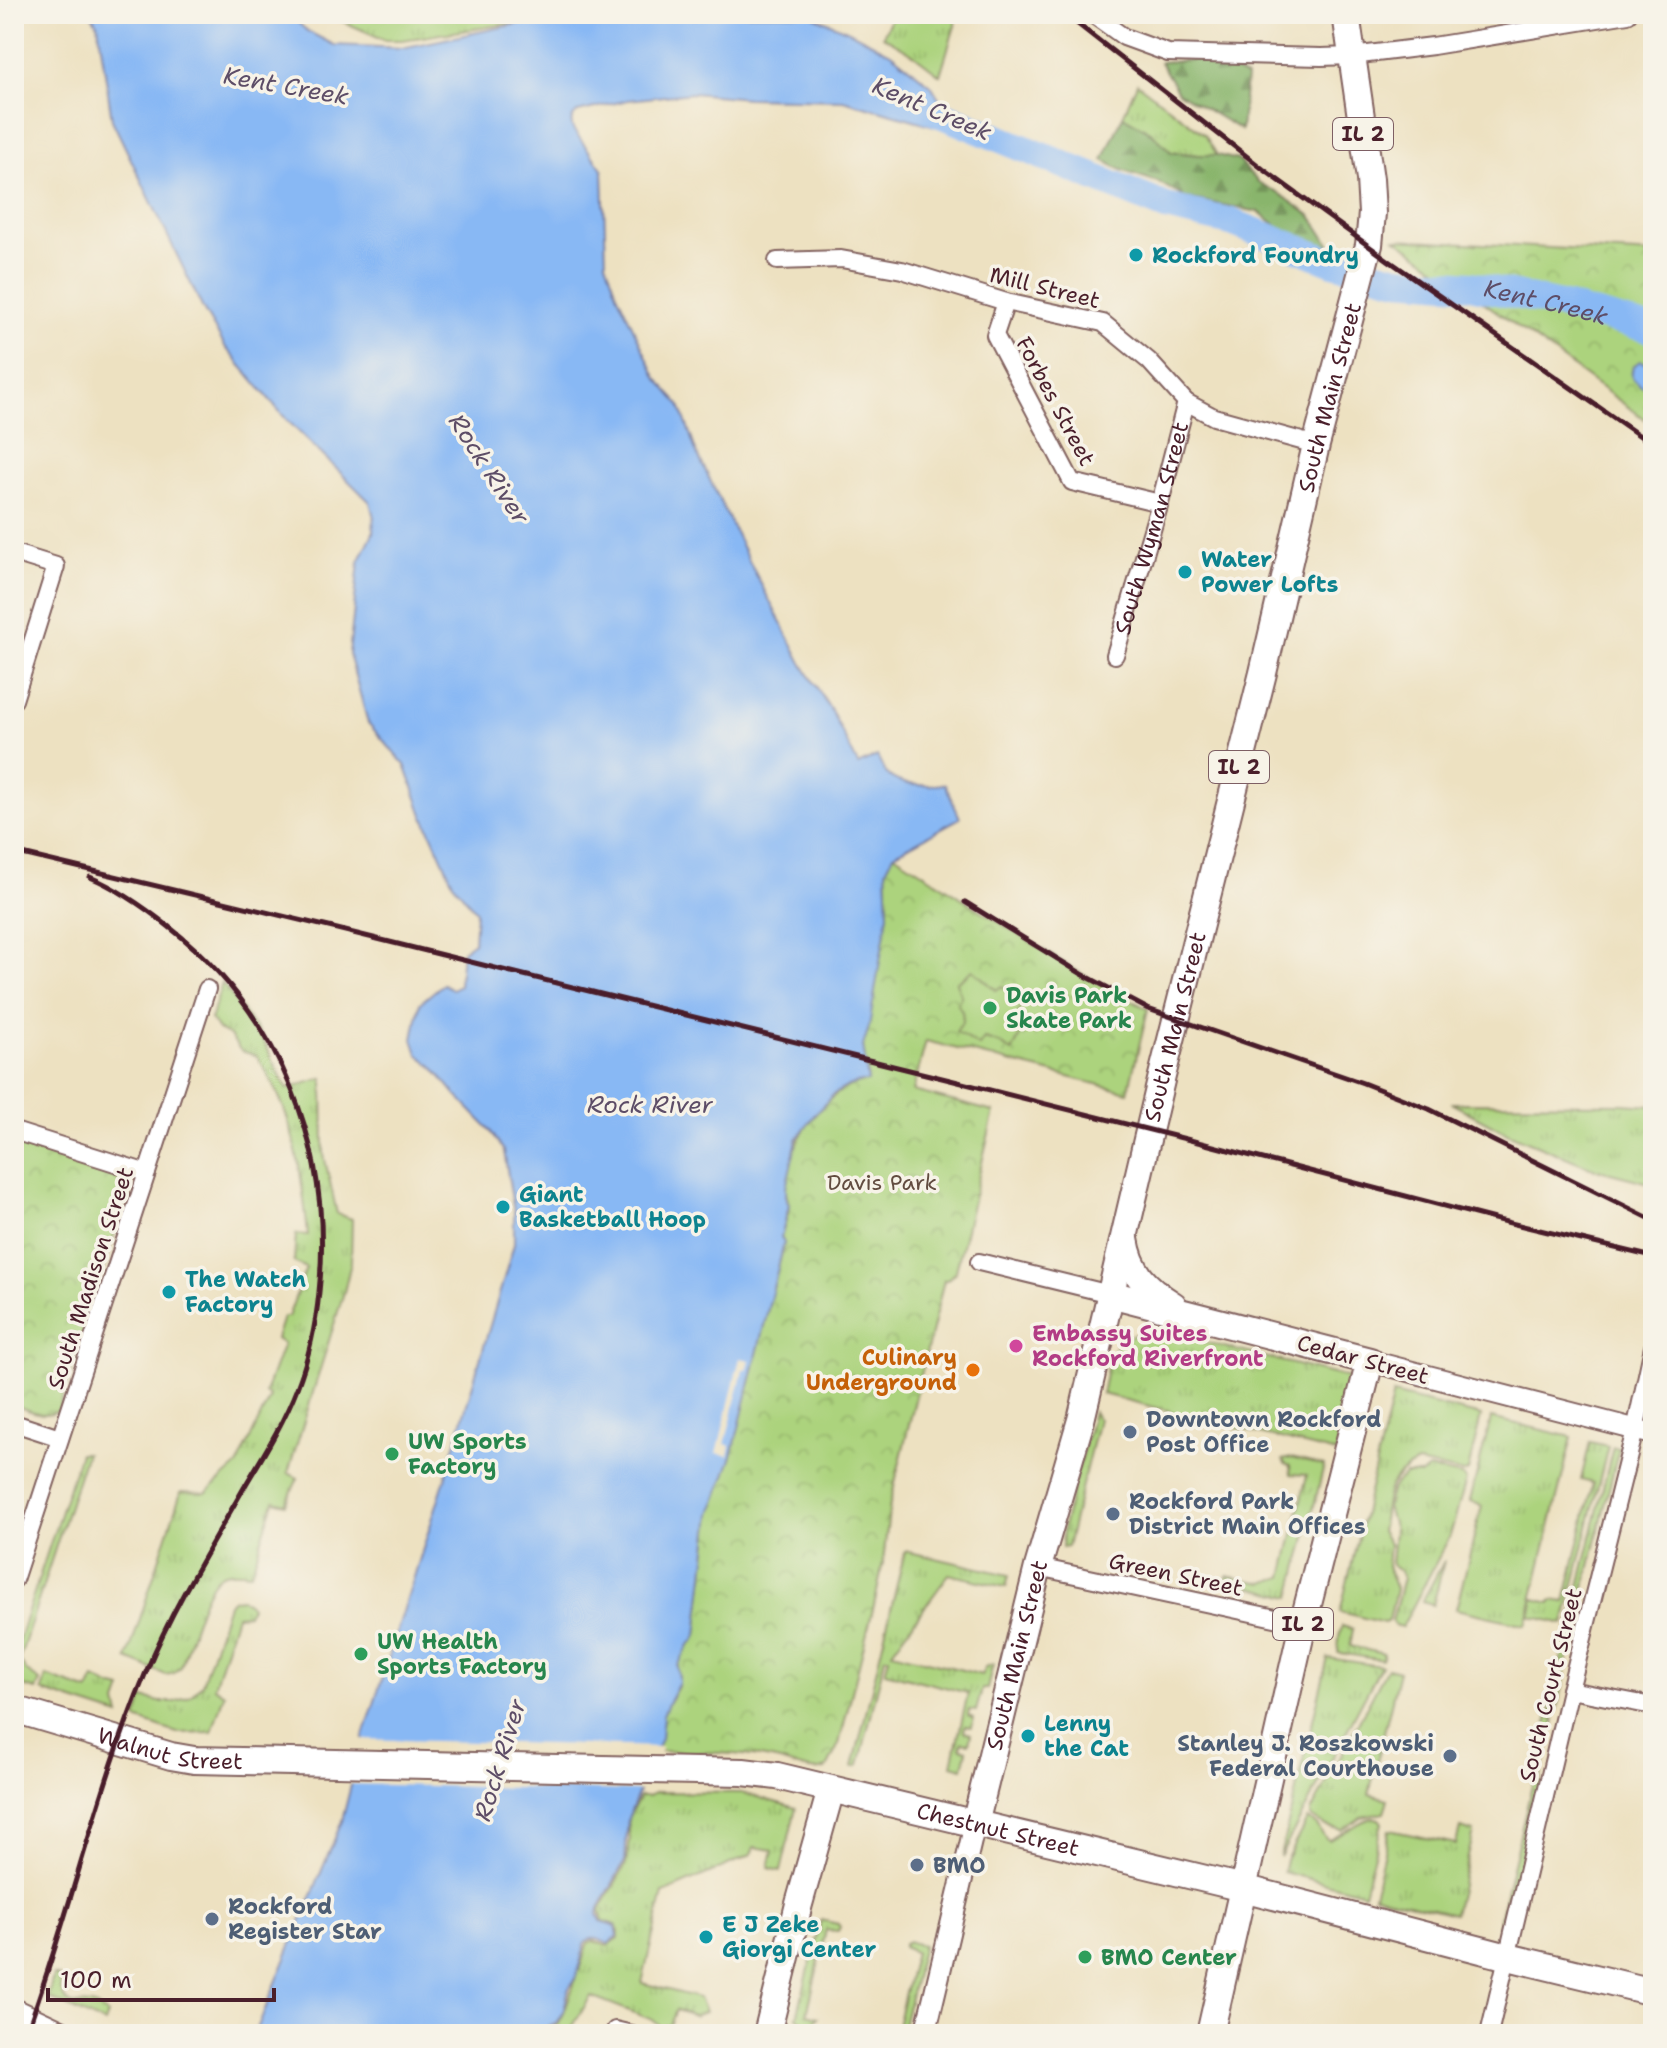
<svg xmlns="http://www.w3.org/2000/svg" width="1667" height="2048" viewBox="0 0 1667 2048" font-family="'Shantell Sans',sans-serif">
	<defs>
		<pattern id="grass-tufts" width="24" height="20" patternUnits="userSpaceOnUse" patternTransform="scale(2)"><rect width="24" height="20" fill="#acd37d"/><path d="M3 7l-1-3M5 7V3M7 7l1-3M15 17l-1-3M17 17v-4M19 17l1-3" fill="none" stroke="#96b56c"/></pattern>
		<pattern id="forest-firs" width="22" height="20" patternUnits="userSpaceOnUse" patternTransform="scale(2)"><rect width="22" height="20" fill="#89b56c"/><path d="M5 1l3.5 6h-7zM16 11l3.5 6h-7z" fill="#729359"/></pattern>
		<pattern id="park-crowns" width="20" height="18" patternUnits="userSpaceOnUse" patternTransform="scale(2)"><rect width="20" height="18" fill="#acd37d"/><path d="M2 6a3 3 0 1 1 6 0M12 15a3 3 0 1 1 6 0" fill="none" stroke="#96b56c"/></pattern>
	</defs>
	<rect width="100%" height="100%" fill="#f7f3e8"/>
	<filter id="ink" filterUnits="userSpaceOnUse"><feTurbulence type="fractalNoise" baseFrequency=".0125" numOctaves="2"/><feDisplacementMap in="SourceGraphic" scale="16" xChannelSelector="R" yChannelSelector="G"/><feConvolveMatrix kernelMatrix="1 2 1 2 8 2 1 2 1" color-interpolation-filters="sRGB"/></filter>
	<filter id="wash" filterUnits="userSpaceOnUse"><feTurbulence type="fractalNoise" baseFrequency=".006" numOctaves="4" result="noise"/><feDisplacementMap in="SourceGraphic" scale="32" xChannelSelector="R" yChannelSelector="G"/><feGaussianBlur stdDeviation="1.8" result="paint"/><feColorMatrix in="noise" values="0 0 0 0 0 0 0 0 0 0 0 0 0 0 0 0 0 1.4 0 .05"/><feComposite in="paint" operator="in"/></filter>
	<g filter="url(#wash)">
		<rect width="100%" height="100%" fill="#ede1c1"/>
		<g fill="url(#grass-tufts)" stroke="#7b7954" stroke-width="2">
			<path d="M326,14h214l-14,7 -124,19h-17z"/>
			<path d="M893,14h60l4,5 -17,56 -30,-23 -27,-16z"/>
			<path d="M1137,83l68,52 12,20h-18l-28,-3 -19,-19 -29,-17z"/>
			<path d="M222,983l38,51 27,55 36,-11 1,77 13,59 15,5 -1,43 -7,30 -56,181 10,5 -12,26 -12,-3 -23,72c-10,-1 -22,-3 -31,2 -17,11 -32,71 -39,92l-7,6 -8,2 -39,-16 54,-167 25,1 32,-28 32,-68 -5,-4 18,-49 -7,-5 7,-22h5l18,-49 -12,-6 2,-28 12,1c-5,-47 -10,-97 -30,-141 -6,-13 -14,-25 -21,-38l-16,-5 -11,-15 -12,-6 -7,-11z"/>
			<path d="M1451,1103l171,1 31,2v78l-58,-15 -90,-37z"/>
			<path d="M1140,1333l36,2 177,44 -17,74 -234,-59c7,-31 3,-52 38,-61z"/>
			<path d="M1393,1394l88,22 -13,55 -4,2 -46,-10c-37,17 -30,36 -37,68l8,13 -2,22 9,23 -7,32 -5,2 -44,-11z"/>
			<path d="M1093,1412l5,7 -31,128 -5,1 1,-21z"/>
			<path d="M1491,1418l81,19 -46,188 -70,-16 26,-103 -12,-5z"/>
			<path d="M1590,1442l18,4 -44,178 -34,-8 4,-17 17,4 1,-3 13,2 28,-119 -12,-3z"/>
			<path d="M1613,1447l6,1 -53,216 -2,1 -4,-1z"/>
			<path d="M80,1453h6l-67,207 8,12 13,9 -4,9 -22,-7v-29z"/>
			<path d="M1291,1458l33,8 -33,131 -65,-16 1,-5 36,7 20,-6 24,-102 -16,-1 -1,-8 -5,-2 -2,-4z"/>
			<path d="M1429,1469l33,7 4,4 -16,56 -48,91 -8,-2 -2,-3 11,-44 -3,-7 -9,-6 3,-35 -7,-24 4,-15 5,-8 9,-8h15z"/>
			<path d="M905,1551l104,24 -3,12 -57,-13 -57,78 90,23 3,-8 8,-3 -6,25h-5l-6,22 -7,-1 -1,6 6,2 -2,9 -7,-1 -1,6 7,2 -2,9 -7,-1 -2,6 7,2 -4,18 -11,-3 16,-72 -83,-21 4,-15h-4l-26,108 -2,2h-4z"/>
			<path d="M1444,1561l-11,44 -11,-3z"/>
			<path d="M241,1598l10,8 -3,8 -12,1 -22,72 10,7 -12,38 -35,1 -41,-14 7,-21 17,4h15l16,-6 11,-12 26,-80 6,-5z"/>
			<path d="M1342,1626l11,3 -3,17 34,8 -2,6 -44,-7 1,-16z"/>
			<path d="M1328,1658l53,8 -101,191v-1z"/>
			<path d="M1387,1668l12,3 -30,123 19,5 -4,14 -22,4 -20,13 -18,-5 -13,-8v-5z"/>
			<path d="M1560,1670l6,3 -9,38 -3,2 -4,-2z"/>
			<path d="M46,1676l43,15 6,-12 15,7 12,3 -5,14 3,13 -78,-25z"/>
			<path d="M1549,1716l6,3 -51,208 -6,-2z"/>
			<path d="M656,1792l87,1 53,15 -15,63 -12,-3 4,-18 -19,-3 -3,8 -88,38 -21,90 57,15 6,14 -11,4 -18,-6 -6,15 -9,2 -8,-7 -62,-24 -23,38h-21l1,-3 10,-6 5,-10 26,-73 5,-1 13,5 12,-8v-7l-3,-6 -13,-4 -3,-11 26,-46 4,-24 -2,-22 12,-22h9z"/>
			<path d="M1373,1818l6,1 3,4 -18,70 -81,-21 3,-12 21,-40c15,4 11,13 21,20 16,-5 29,-19 45,-22z"/>
			<path d="M1460,1828l14,4 -20,82 -80,-19 15,-65 67,14z"/>
			<path d="M821,1920l17,4 2,3 -2,4 -12,-1 -19,84 11,3 -4,5h-10l-7,-5z"/>
			<path d="M909,1942l14,3 -22,89h-6l20,-82 -12,-5v-3z"/>
			<path d="M53,1975l7,2c0,12 1,25 15,28 5,0 10,-1 15,0 7,1 13,5 18,10l-3,9 -57,-26z"/>
		</g>
		<g fill="url(#forest-firs)" stroke="#6a6a4c" stroke-width="2">
			<path d="M1207,59l14,5 25,13 -5,53 -63,-38 -18,-30z"/>
			<path d="M1123,116l29,17 19,19 28,3h18l21,5 20,22 25,14 28,20 21,32 -51,-19 -22,-17 -73,-14 -28,-16 -34,-11 -21,-11z"/>
		</g>
		<g fill="url(#park-crowns)" stroke="#7b7954" stroke-width="2">
			<path d="M1396,239l257,15v171l-244,-177z"/>
			<path d="M894,854l114,74 74,46 66,35 -20,83 -202,-51 -13,50 81,21 -38,159 -9,9h-3l-54,223 -7,59 -7,35 -37,147 -12,24c-13,7 -33,-3 -47,-7 -40,-10 -83,-8 -125,-10 7,-15 5,-22 8,-37 3,-10 11,-18 15,-28 3,-7 -1,-11 0,-18 1,-13 13,-23 19,-33l14,-122 21,-57 52,-212 -3,-7c2,-9 8,-22 8,-31 0,-6 -4,-11 -3,-18 3,-33 15,-61 39,-84 12,-12 26,-22 43,-22l-5,-36 25,-132 -2,-44z"/>
			<path d="M14,1143l107,35 7,7v7l-69,217c-13,11 -30,1 -45,-4z"/>
		</g>
		<path fill="#acd37d" stroke="#7b7954" stroke-width="2" d="M973,970l23,20 6,-4 21,17 -7,15 4,18 -8,16 -11,-8 -17,-5 -5,7 -23,-14 7,-11 -1,-10 -5,-7 4,-8 -5,-14z"/>
		<g fill="#88b8f4" stroke="#696c90" stroke-width="2">
			<path d="M91,14h198l18,17 27,14 68,3 120,-25 63,-9h224l40,17 42,22 40,32 29,48 -117,-33 -96,-2 -55,-5 -64,7 -50,12c-7,5 -8,9 -5,17l30,41 3,92 11,31 39,84 24,28 16,46 53,110 53,102 31,51 25,51 19,-9c3,5 6,14 10,18 14,14 41,12 58,10l15,34 -66,36 -8,16 2,44 -19,113 -6,19 5,36h-7l-13,4 -14,8 -19,20 -18,25 -11,49v10l3,7 -8,32 3,6 -52,213 -21,57 -14,122 -2,5 -6,5 -11,21 1,17 -10,18 -6,14 -2,23 -33,80 -3,43 -26,47 -1,6 3,7 15,5 2,10 -10,8c-7,-4 -15,-8 -22,-3l-10,37 -7,10 -6,25 -6,10 -10,5 -2,6h-290l87,-213 20,-79 82,-260 70,-238v-32l-10,-61 -15,-22 -33,-34 -24,-29 -14,-12 -5,-15 7,-36 23,-19 9,5 7,-4 3,-34 12,-9 2,-31 -23,-28 -30,-68 -18,-50 -37,-42 -19,-69 10,-92 14,-29 1,-15 -4,-16 -84,-83 -60,-71 -23,-39 -91,-189 -14,-95z"/>
			<path d="M1640,361l9,3 4,5v20l-12,-3 -9,-8c-1,-9 0,-12 8,-17z"/>
		</g>
		<g fill="#ede1c1">
			<path d="M740,1358l10,2 -3,10h-4l-18,74 6,2 -2,10 -12,-3z"/>
			<path d="M359,1739l303,8 -18,44 -297,-7z"/>
		</g>
		<g fill="none" stroke-linecap="round" stroke-linejoin="round">
			<path stroke="#88b8f4" stroke-width="28" id="s1" d="M916,104l250,103 65,15 102,40 65,17 73,6 93,21 89,24"/>
		</g>
	</g>
	<g filter="url(#ink)">
		<g fill="none" stroke-linecap="round" stroke-linejoin="round">
			<defs>
				<g id="minor">
					<path d="M1092,14l32,23 44,16 153,4 31,-1 81,-10 195,-32"/>
					<path d="M777,261l64,-2 61,11 104,32 97,21 46,38 37,41 28,15 102,28"/>
					<path d="M1006,302l-11,33 77,147 88,21"/>
					<path d="M14,553l42,13 -42,134"/>
					<path id="s2" d="M1115,655l45,-152 26,-101"/>
					<path d="M14,1131l133,42"/>
					<path d="M979,1262l131,32"/>
					<path d="M14,1423l46,15"/>
					<path d="M1038,1567l265,57"/>
					<path d="M14,1580l193,-591"/>
					<path d="M1570,1690l83,16"/>
					<path d="M615,2030l17,4"/>
					<path d="M1489,2034l81,-344 65,-260 18,-83"/>
				</g>
				<g id="tertiary">
					<path d="M1370,1361l283,73"/>
					<path d="M925,2034l50,-210"/>
				</g>
				<path id="secondary" d="M14,2010l51,24"/>
				<g id="primary">
					<path d="M1125,1239c5,33 20,48 48,66"/>
					<path d="M1110,1294l260,67 -67,263 -93,410"/>
					<path id="s3" d="M14,1709l157,47 23,4 549,12 34,4 466,112 265,69 145,35"/>
					<path id="s4" d="M975,1824l63,-257 43,-147 81,-344 101,-403 53,-228 53,-200 3,-32 -2,-34 -24,-165"/>
					<path d="M767,2034l32,-130 32,-114"/>
				</g>
			</defs>
			<use href="#minor" stroke="#836360" stroke-width="20"/>
			<use href="#tertiary" stroke="#836360" stroke-width="24"/>
			<use href="#secondary" stroke="#836360" stroke-width="26"/>
			<use href="#primary" stroke="#836360" stroke-width="30"/>
			<use href="#minor" stroke="#fff" stroke-width="16"/>
			<use href="#tertiary" stroke="#fff" stroke-width="20"/>
			<use href="#secondary" stroke="#fff" stroke-width="22"/>
			<use href="#primary" stroke="#fff" stroke-width="26"/>
			<g stroke="#4a1f2b" stroke-width="5">
				<path d="M1065,14l198,155 125,91 265,185"/>
				<path d="M14,852l319,76 617,152 240,60 308,80 155,37"/>
				<path d="M965,902l117,72 66,35 215,74 66,26 224,111"/>
				<path d="M26,2034c44,-119 71,-245 120,-362 27,-65 64,-125 99,-186 19,-32 39,-64 52,-98 12,-31 19,-64 22,-96 15,-142 -38,-278 -151,-366 -24,-19 -49,-37 -78,-49"/>
			</g>
		</g>
	</g>
	<g fill="#0f9aa8" stroke="#f7f3e8" stroke-width="3">
		<circle cx="1136" cy="255" r="8"/>
		<circle cx="1185" cy="572" r="8"/>
		<circle cx="503" cy="1207" r="8"/>
		<circle cx="169" cy="1292" r="8"/>
		<circle cx="1028" cy="1736" r="8"/>
		<circle cx="706" cy="1937" r="8"/>
	</g>
	<g fill="#2e9e5b" stroke="#f7f3e8" stroke-width="3">
		<circle cx="990" cy="1008" r="8"/>
		<circle cx="392" cy="1454" r="8"/>
		<circle cx="361" cy="1654" r="8"/>
		<circle cx="1085" cy="1957" r="8"/>
	</g>
	<circle fill="#d1479c" stroke="#f7f3e8" stroke-width="3" cx="1016" cy="1346" r="8"/>
	<circle fill="#e8710a" stroke="#f7f3e8" stroke-width="3" cx="973" cy="1370" r="8"/>
	<g fill="#5c6f8a" stroke="#f7f3e8" stroke-width="3">
		<circle cx="1130" cy="1432" r="8"/>
		<circle cx="1113" cy="1514" r="8"/>
		<circle cx="1450" cy="1756" r="8"/>
		<circle cx="917" cy="1865" r="8"/>
		<circle cx="212" cy="1919" r="8"/>
	</g>
	<g text-anchor="middle" stroke-width="7" stroke-linejoin="round" paint-order="stroke">
		<g fill="#f7f3e8" stroke="#7e5f64" stroke-width="2">
			<rect x="1333" y="118" width="60" height="32" rx="6"/>
			<rect x="1209" y="751" width="60" height="32" rx="6"/>
			<rect x="1273" y="1608" width="60" height="32" rx="6"/>
		</g>
		<g font-size="20" font-weight="bold" fill="#4a1f2b">
			<text x="1363" y="141">IL 2</text>
			<text x="1239" y="774">IL 2</text>
			<text x="1303" y="1631">IL 2</text>
		</g>
		<g font-size="22" font-weight="bold" fill="#0d838f" stroke="#f7f3e8" text-anchor="start">
			<text x="1152" y="263">Rockford Foundry</text>
			<text x="1201" y="567">Water<tspan x="1201" dy="25">Power Lofts</tspan></text>
			<text x="519" y="1202">Giant<tspan x="519" dy="25">Basketball Hoop</tspan></text>
			<text x="185" y="1287">The Watch<tspan x="185" dy="25">Factory</tspan></text>
			<text x="1044" y="1731">Lenny<tspan x="1044" dy="25">the Cat</tspan></text>
			<text x="722" y="1932">E J Zeke<tspan x="722" dy="25">Giorgi Center</tspan></text>
		</g>
		<g font-size="22" fill="#4a1f2b" stroke="#f7f3e8">
			<text transform="translate(1045 287) rotate(14)" y="8">Mill Street</text>
			<text dy="8" stroke="none"><textPath href="#s4" startOffset="1470">South Main Street</textPath></text>
			<text transform="translate(1056 401) rotate(62)" y="8">Forbes Street</text>
			<text dy="8" stroke="none"><textPath href="#s2" startOffset="132">South Wyman Street</textPath></text>
			<text dy="8" stroke="none"><textPath href="#s4" startOffset="822">South Main Street</textPath></text>
			<text transform="translate(90 1278) rotate(-72)" y="8">South Madison Street</text>
			<text transform="translate(1363 1359) rotate(15)" y="8">Cedar Street</text>
			<text transform="translate(1176 1574) rotate(12)" y="8">Green Street</text>
			<text dy="8" stroke="none"><textPath href="#s4" startOffset="174">South Main Street</textPath></text>
			<text transform="translate(1550 1685) rotate(-76)" y="8">South Court Street</text>
			<text dy="8" stroke="none"><textPath href="#s3" startOffset="162">Walnut Street</textPath></text>
			<text dy="8" stroke="none"><textPath href="#s3" startOffset="998">Chestnut Street</textPath></text>
		</g>
		<g font-size="22" font-weight="bold" fill="#27864d" stroke="#f7f3e8" text-anchor="start">
			<text x="1006" y="1003">Davis Park<tspan x="1006" dy="25">Skate Park</tspan></text>
			<text x="408" y="1449">UW Sports<tspan x="408" dy="25">Factory</tspan></text>
			<text x="377" y="1649">UW Health<tspan x="377" dy="25">Sports Factory</tspan></text>
			<text x="1101" y="1965">BMO Center</text>
		</g>
		<g font-size="22" fill="#624c40" stroke="#f7f3e8">
			<text x="882" y="1190">Davis Park</text>
		</g>
		<g font-size="22" font-weight="bold" fill="#b23c85" stroke="#f7f3e8" text-anchor="start">
			<text x="1032" y="1341">Embassy Suites<tspan x="1032" dy="25">Rockford Riverfront</tspan></text>
		</g>
		<g font-size="22" font-weight="bold" fill="#c56008" stroke="#f7f3e8" text-anchor="end">
			<text x="957" y="1365">Culinary<tspan x="957" dy="25">Underground</tspan></text>
		</g>
		<g font-size="22" font-weight="bold" fill="#4e5e75" stroke="#f7f3e8" text-anchor="start">
			<text x="1146" y="1427">Downtown Rockford<tspan x="1146" dy="25">Post Office</tspan></text>
			<text x="1129" y="1509">Rockford Park<tspan x="1129" dy="25">District Main Offices</tspan></text>
			<text x="1434" y="1751" text-anchor="end">Stanley J. Roszkowski<tspan x="1434" dy="25">Federal Courthouse</tspan></text>
			<text x="933" y="1873">BMO</text>
			<text x="228" y="1914">Rockford<tspan x="228" dy="25">Register Star</tspan></text>
		</g>
		<g font-size="24" font-style="italic" fill="#5d4d67" stroke="#f7f3e8">
			<text transform="translate(286 86) rotate(10)" y="8">Kent Creek</text>
			<text transform="translate(932 109) rotate(23)" y="8">Kent Creek</text>
			<text dy="8" stroke="none"><textPath href="#s1" startOffset="664">Kent Creek</textPath></text>
			<text transform="translate(489 469) rotate(57)" y="8">Rock River</text>
			<text x="650" y="1113">Rock River</text>
			<text transform="translate(500 1760) rotate(-73)" y="8">Rock River</text>
		</g>
	</g>
	<rect width="1667" height="2048" fill="none" stroke="#f7f3e8" stroke-width="48"/>
	<path d="M48 1988v12h226v-12" fill="none" stroke="#4a1f2b" stroke-width="4"/>
	<text x="60" y="1988" font-size="24" fill="#4a1f2b" stroke="#f7f3e8" stroke-width="6" paint-order="stroke">100 m</text>
</svg>
